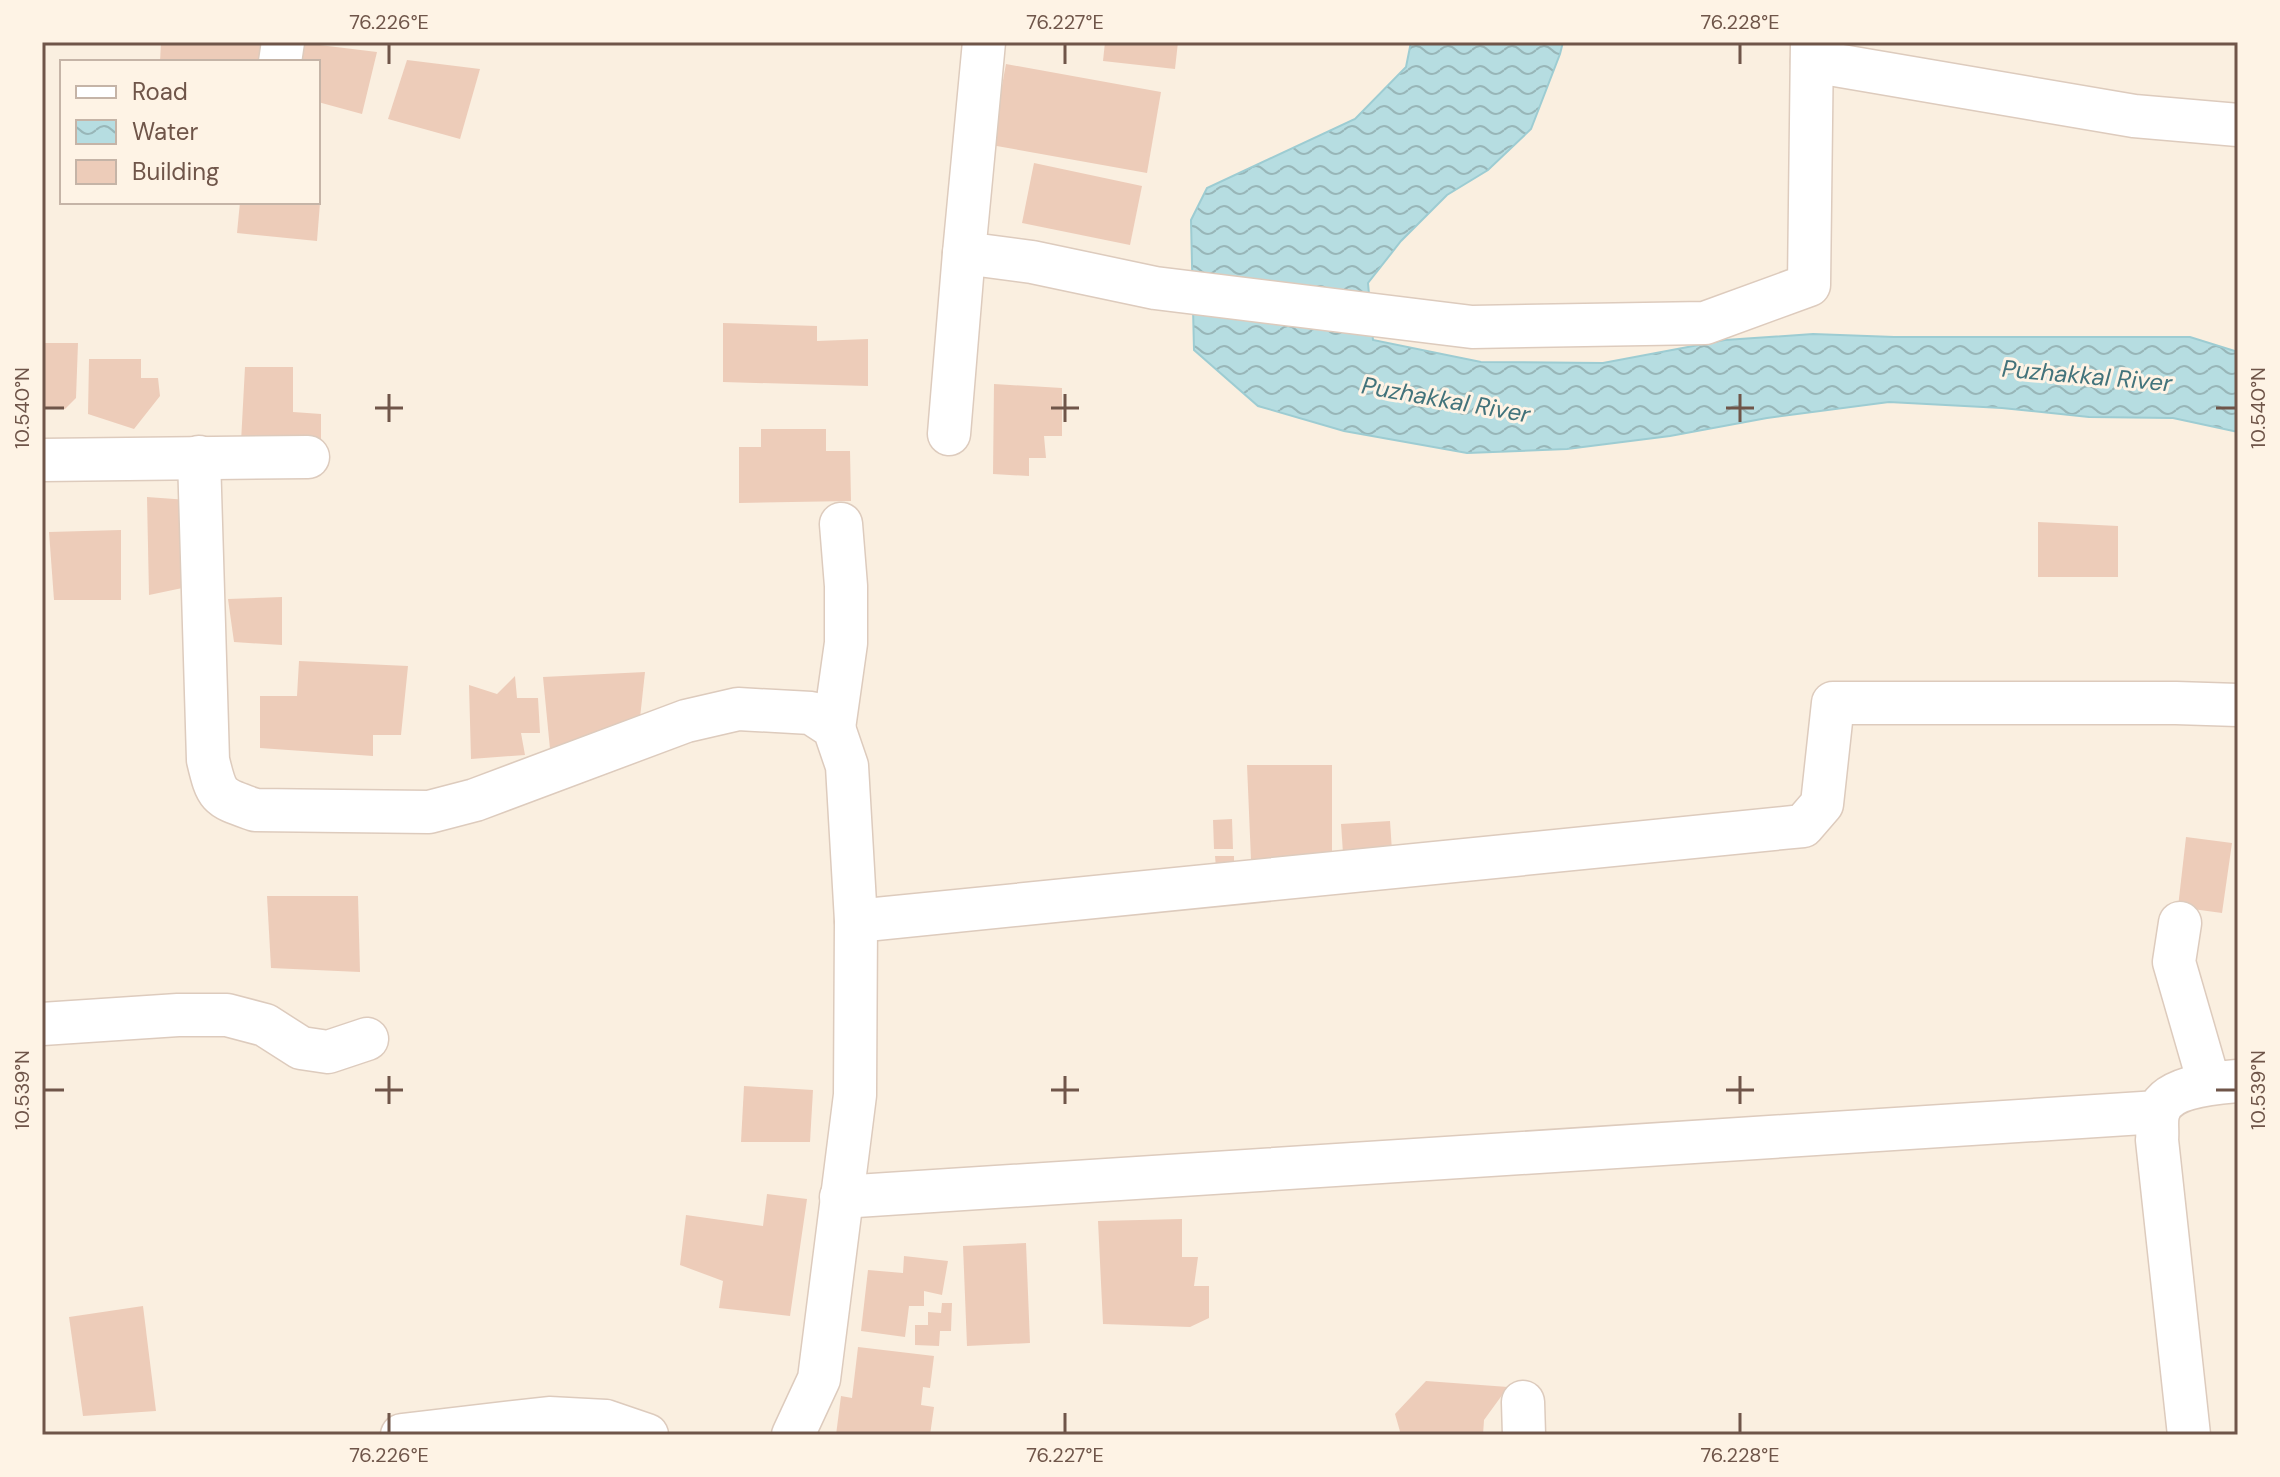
<svg xmlns="http://www.w3.org/2000/svg" width="2280" height="1477" viewBox="0 0 2280 1477" font-family="'DM Sans',sans-serif">
	<defs>
		<pattern id="water-waves" width="16" height="10" patternUnits="userSpaceOnUse" patternTransform="scale(2)"><rect width="16" height="10" fill="#b6dde1"/><path d="M0 5q4-4 8 0t8 0" fill="none" stroke="#98b6b8"/></pattern>
	</defs>
	<rect width="100%" height="100%" fill="#faefe0"/>
	<path fill="url(#water-waves)" stroke="#9dccd2" stroke-width="2" d="M1411,42h152l-3,12 -29,75 -43,41 -41,25 -46,46 -33,42 5,57 108,22 122,1 122,-23 88,-6 81,3h296l48,15v80l-65,-14 -84,-1 -87,-9 -113,-6 -122,16 -97,18 -103,13 -100,4 -123,-22 -86,-25 -64,-56 -3,-130 16,-32 148,-69 51,-52z"/>
	<g fill="#edccb9">
		<path d="M161,42h116l-6,20h-111z"/>
		<path d="M295,42l82,10 -15,62 -44,-12v-40h-30z"/>
		<path d="M1105,42h73l-3,27 -72,-8z"/>
		<path d="M407,60l73,9 -20,70 -72,-20z"/>
		<path d="M1006,64l155,28 -14,81 -156,-28z"/>
		<path d="M1034,163l108,23 -12,59 -108,-22z"/>
		<path d="M240,202l80,1 -3,38 -80,-8z"/>
		<path d="M723,323l94,3v15l51,-2v47l-145,-4z"/>
		<path d="M42,343h36l-2,55 -11,11 -23,-2z"/>
		<path d="M89,359h52v19h17l2,18 -26,33 -46,-15z"/>
		<path d="M245,367h48v45l28,2v26l-80,2z"/>
		<path d="M994,384l68,4v48h-18l2,22h-17v18l-36,-2z"/>
		<path d="M761,429h65v22h24l1,50 -112,2v-56h22z"/>
		<path d="M147,497l41,3 4,86 -43,9z"/>
		<path d="M2038,522l80,4v51h-80z"/>
		<path d="M121,530v70h-67l-5,-68z"/>
		<path d="M282,597v48l-48,-3 -6,-43z"/>
		<path d="M299,661l109,5 -7,69h-28v21l-113,-8v-52h37z"/>
		<path d="M645,672l-5,46 -90,31 -7,-72z"/>
		<path d="M515,676l2,22h21l2,35h-19l4,22 -54,4 -2,-74 28,9z"/>
		<path d="M1247,765h85v94l-81,1z"/>
		<path d="M1232,819l1,30h-19l-1,-29z"/>
		<path d="M1390,821l2,30 -49,2 -2,-29z"/>
		<path d="M2186,837l46,6 -10,70 -44,-6z"/>
		<path d="M1215,856h19v23l-17,1z"/>
		<path d="M267,896h91l2,76 -89,-4z"/>
		<path d="M744,1086l69,4 -3,52h-69z"/>
		<path d="M767,1194l40,5 -17,117 -71,-8 4,-27 -43,-16 6,-50 77,11z"/>
		<path d="M1182,1219v38h16l-4,29h15v32l-19,9 -87,-3 -5,-103z"/>
		<path d="M1026,1243l4,100 -63,3 -4,-100z"/>
		<path d="M904,1256l44,5 -6,34 -18,-4v15h-15l-4,31 -44,-6 7,-61 35,3z"/>
		<path d="M942,1303h10l-1,28h-11l-1,15 -24,-1v-20h13v-13l13,1z"/>
		<path d="M143,1306l13,105 -73,5 -14,-99z"/>
		<path d="M858,1347l76,9 -4,32 -7,-1 -2,18 13,2 -4,28h-94l5,-39 11,2z"/>
		<path d="M1426,1381l82,6 -24,33 -1,15h-82l-6,-21z"/>
	</g>
	<g fill="none" stroke-linecap="round" stroke-linejoin="round">
		<defs>
			<g id="minor">
				<path d="M984,42l-20,211 68,9 123,26 317,39 233,-4 104,-38 3,-243"/>
				<path d="M1812,61l322,55 104,9"/>
				<path d="M280,62l3,-20"/>
				<path d="M949,434l15,-181"/>
				<path d="M199,457l9,303c9,38 10,37 47,50l174,2 46,-12 211,-79 52,-12 73,4 23,15 13,38 9,155 -1,174 -36,284 -26,56"/>
				<path d="M42,460l266,-3"/>
				<path d="M834,728l12,-85v-57l-5,-62"/>
				<path d="M856,921l947,-95 19,-22 11,-101h343l62,2"/>
				<path d="M2180,923l-6,39 35,121"/>
				<path d="M42,1024l136,-9h49l38,10 36,23 27,4 39,-13"/>
				<path d="M841,1197l1317,-85"/>
				<path d="M1523,1402l1,33"/>
				<path d="M402,1435l147,-17 57,3 41,14"/>
				<path d="M2189,1435l-32,-295c1,-8 -1,-18 1,-26 6,-28 57,-31 80,-33"/>
			</g>
		</defs>
		<use href="#minor" stroke="#ddcbbd" stroke-width="45"/>
		<use href="#minor" stroke="#fff" stroke-width="42"/>
	</g>
	<path fill="none" stroke="#6f5549" stroke-width="3" d="M389,44v20M1065,44v20M1740,44v20M389,394v28M1065,394v28M1740,394v28M44,408h20M375,408h28M1051,408h28M1726,408h28M2216,408h20M389,1076v28M1065,1076v28M1740,1076v28M44,1090h20M375,1090h28M1051,1090h28M1726,1090h28M2216,1090h20M389,1413v20M1065,1413v20M1740,1413v20"/>
	<g text-anchor="middle" stroke-width="6" stroke-linejoin="round" paint-order="stroke">
		<g font-size="24" font-style="italic" fill="#42737b" stroke="#fef3e5">
			<text transform="translate(2087 376) rotate(5)" y="8">Puzhakkal River</text>
			<text transform="translate(1446 400) rotate(10)" y="8">Puzhakkal River</text>
		</g>
	</g>
	<rect width="2280" height="1477" fill="none" stroke="#fef3e5" stroke-width="88"/>
	<rect x="60" y="60" width="260" height="144" fill="#fef3e5" stroke="#c5b4a7" stroke-width="2"/>
	<rect x="76" y="86" width="40" height="12" fill="#ffffff" stroke="#c5b4a7" stroke-width="2"/>
	<text x="132" y="100" font-size="24" fill="#6f5549">Road</text>
	<rect x="76" y="120" width="40" height="24" fill="url(#water-waves)" stroke="#c5b4a7" stroke-width="2"/>
	<text x="132" y="140" font-size="24" fill="#6f5549">Water</text>
	<rect x="76" y="160" width="40" height="24" fill="#edccb9" stroke="#c5b4a7" stroke-width="2"/>
	<text x="132" y="180" font-size="24" fill="#6f5549">Building</text>
	<rect x="44" y="44" width="2192" height="1389" fill="none" stroke="#6f5549" stroke-width="3"/>
	<g font-size="20" text-anchor="middle" fill="#6f5549">
		<text x="389" y="29">76.226°E</text>
		<text x="1065" y="29">76.227°E</text>
		<text x="1740" y="29">76.228°E</text>
		<text transform="translate(22 408) rotate(-90)" y="7">10.540°N</text>
		<text transform="translate(2258 408) rotate(-90)" y="7">10.540°N</text>
		<text transform="translate(22 1090) rotate(-90)" y="7">10.539°N</text>
		<text transform="translate(2258 1090) rotate(-90)" y="7">10.539°N</text>
		<text x="389" y="1462">76.226°E</text>
		<text x="1065" y="1462">76.227°E</text>
		<text x="1740" y="1462">76.228°E</text>
	</g>
</svg>
